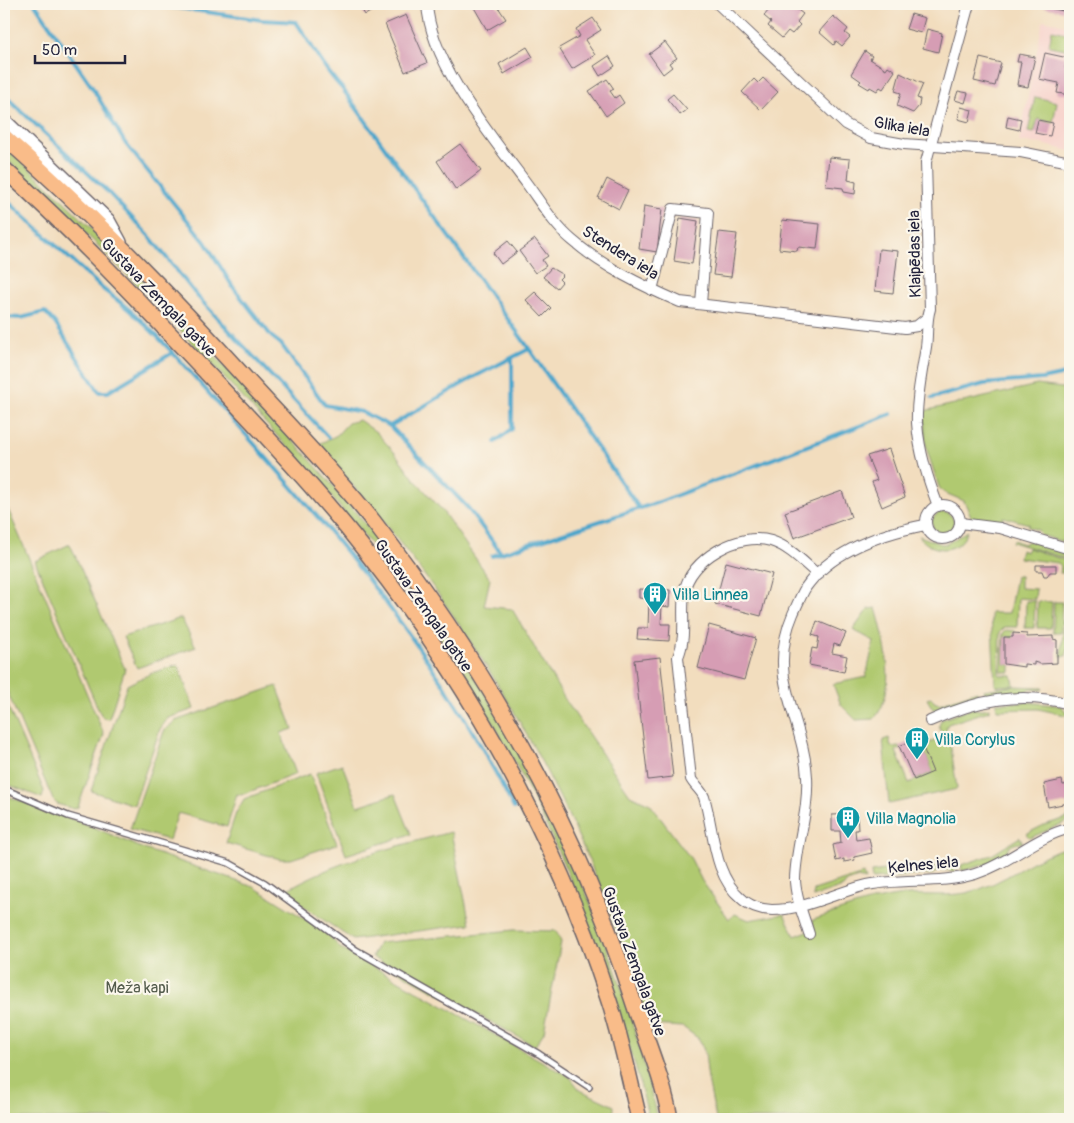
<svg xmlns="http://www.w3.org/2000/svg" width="1074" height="1123" viewBox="0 0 1074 1123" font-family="Pangolin,sans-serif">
	<rect width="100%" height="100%" fill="#fbf7ec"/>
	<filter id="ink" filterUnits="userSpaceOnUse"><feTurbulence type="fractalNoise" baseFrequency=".02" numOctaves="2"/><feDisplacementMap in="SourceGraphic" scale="10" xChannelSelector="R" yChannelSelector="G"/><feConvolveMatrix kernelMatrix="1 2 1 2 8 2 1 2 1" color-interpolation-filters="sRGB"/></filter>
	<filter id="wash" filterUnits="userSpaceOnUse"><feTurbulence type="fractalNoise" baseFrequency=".0096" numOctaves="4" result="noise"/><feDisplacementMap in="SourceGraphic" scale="20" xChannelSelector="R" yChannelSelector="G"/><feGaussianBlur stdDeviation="1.12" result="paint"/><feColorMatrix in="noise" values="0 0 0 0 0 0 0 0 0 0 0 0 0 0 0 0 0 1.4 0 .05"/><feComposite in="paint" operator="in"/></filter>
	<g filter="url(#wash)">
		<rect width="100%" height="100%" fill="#f2ddbe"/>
		<path fill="#f7d0c9" d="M1043,20l27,6v125l-28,-7 -23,-2z"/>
		<g fill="#b0c96f" stroke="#697655">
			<path d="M1052,30l18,4v16l-21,-4z"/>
			<path d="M1035,97l22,5 -4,21 -15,-4 -4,14 -6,-1z"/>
			<path d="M4,146c78,69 149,144 220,220 57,61 115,123 166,189 125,160 225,365 267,564h-8c-44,-181 -118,-353 -225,-505 -57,-81 -125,-154 -191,-227 -73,-80 -148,-158 -229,-230z"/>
			<path d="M1037,385l33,4v152l-4,2 -25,-8 -3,-5 -10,-3 1,-3 -26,-7 -2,6 -29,-5 -8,-17 -21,-9 -4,-5 -13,-40 -2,-36z"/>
			<path d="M359,420l17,12 19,21 20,27 26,29 49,70 -6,27 28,3 54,92 64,94 20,9 41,55 11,22 27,38 6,-5 14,6 35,-6 11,22 18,-7v-9c27,-9 55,-20 84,-24 23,-3 47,1 69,-3 38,-8 67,-37 104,-47v273h-354l-8,-39 -3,-27 -6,-14 -16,-12 -32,-2c-23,-55 -39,-112 -63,-167 -66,-151 -159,-292 -271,-413l20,-10 11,-12z"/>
			<path d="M4,500l100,234 -26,73 -4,2 -17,-5 -4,-4 -49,-116z"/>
			<circle cx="943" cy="523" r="11"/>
			<path d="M967,531c-6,23 -36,23 -48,5 32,10 19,13 48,-5z"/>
			<path d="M1013,540l11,4 5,-3 30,9 11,10 -58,-18z"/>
			<path d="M70,544l55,125 -16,50 -6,-1 -5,-9 -63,-148z"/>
			<path d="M1028,548l42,14 -3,11h-7l1,-7 -3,-3 -39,-5 2,-8 5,2z"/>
			<path d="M1016,576h4v12l16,1 -1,10 -17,-1 -1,29h-12l-5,5 -1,43h13l2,10 -17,1 -2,-2 -4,-71h18z"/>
			<path d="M1026,601h9l-1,27h-9z"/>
			<path d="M1038,601l14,1 -1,26h-14z"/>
			<path d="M1054,602h8l-1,31h-8z"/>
			<path d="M876,608c9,32 22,83 -2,111l-18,1 -15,-15 -8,-21 33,-7 8,-36 -21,-11 15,-21z"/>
			<path d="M1065,610h5v30l-4,16h-5z"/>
			<path d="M181,618l15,29 -59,21 -14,-31z"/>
			<path d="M1006,630l9,1 -2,6h-9v27h6v8h-9l2,-39z"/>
			<path d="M178,665l16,44 -26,9 -8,11 -26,76 -43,-14 36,-106 25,-12z"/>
			<path d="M277,686l16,43 -12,4 15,41 -55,21 -4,-1 -10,33 -49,-14 -9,27 -39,-11 34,-98 11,-10z"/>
			<path d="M1013,686l27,1 3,1 -1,2 -12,-1 -4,3 -40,3 -2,-5z"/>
			<path d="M977,691l1,3c-14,2 -31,20 -45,15l-6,-10 4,-2 3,5 5,2z"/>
			<path d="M4,697l40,94 -2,7 -38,-15z"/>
			<path d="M1028,702l34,4 3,5 5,2v3l-32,-7 -41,1 -1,-7z"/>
			<path d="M973,708l6,2 10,-2v3l-41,13 -2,4 3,6 8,55 -68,15 -6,-64 6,-2 2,9 8,-1 1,3 -4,2 13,32 24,-11 -11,-26 21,-9 -4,-11 2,-6z"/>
			<path d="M342,764l16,42 37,-12 16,40 -65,21 -30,-82z"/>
			<path d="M310,774l27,70 -46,15h-11l-54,-16 10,-30 8,-14z"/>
			<path d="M4,795l87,31 53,23 110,38 72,45 14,16 230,129 10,13 34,16 -1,13h-609z"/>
			<path d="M1070,817v3l-40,18 -4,-4 18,-9z"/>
			<path d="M451,832l19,92 -117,16 -70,-48c51,-31 111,-45 168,-60z"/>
			<path d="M1020,837l3,6c-9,0 -15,2 -18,12l-14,8 -29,8 -1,-6 31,-10z"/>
			<path d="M954,866l1,7c-8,-4 -15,-5 -22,1l-61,5 -1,-7 28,-4z"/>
			<path d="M863,874l2,6 -7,-2 -11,4 -4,5 -30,10 1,-7z"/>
			<path d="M514,930l42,1 5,11 -17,90 -9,14 -163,-89 7,-14z"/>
		</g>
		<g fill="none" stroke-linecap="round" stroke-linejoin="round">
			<g stroke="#4da6cb" stroke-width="4">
				<path d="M35,4l57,83 33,56 80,99 28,45 39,50 9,7 44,61 37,7 28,14 78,82 33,45"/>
				<path d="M150,4l112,16 34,2c15,21 27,47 46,66l183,255 114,165"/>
				<path d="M4,95l103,96 43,46 48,60 130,140"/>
				<path d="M4,198l100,92c48,34 86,83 125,126 110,121 212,244 285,392"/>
				<path d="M4,317l17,1 24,-6 10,11 44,69h9l64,-39"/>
				<path d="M932,398l52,-14 58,-5 28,-6"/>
				<path d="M390,426l84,-49 55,-28"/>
				<path d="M495,442l17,-13v-71"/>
				<path d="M492,556l167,-54 232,-88"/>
			</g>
		</g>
		<g id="blocks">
			<g fill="#d69db4">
				<path d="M361,4h23l-19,11 -6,-10z"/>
				<path d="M472,4h24l10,15 -19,11z"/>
				<path d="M774,4h16l13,10 -6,8 3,3 -8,9 -4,-3 -6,7 -14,-12 3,-4 -7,-6z"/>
				<path d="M1039,4h25l-1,7 -24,-5z"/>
				<path d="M911,14l14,4 -4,15 -15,-4z"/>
				<path d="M406,15l21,48 -22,9 -20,-48z"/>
				<path d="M833,16l15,13 -3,4 5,4 -8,9 -6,-5 -2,4 -15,-13z"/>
				<path d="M593,18l8,12 -16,10 10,15 -23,14 -13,-21 21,-12 -4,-7z"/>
				<path d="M927,29l15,4 -4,19 -15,-4z"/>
				<path d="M665,42l12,16 -8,5 3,4 -9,7 -14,-20z"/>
				<path d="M527,47l6,10 -29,17 -5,-10z"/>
				<path d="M865,51l7,5 -2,3 16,10 2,-3 7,5 -12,18 -3,-2 -3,4 -7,-4 -1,2 -10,-6 2,-2 -10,-7z"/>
				<path d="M1045,53l23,5 -3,10 5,1v26l-13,-2 2,-10 -20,-4z"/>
				<path d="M1019,54l16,3 -7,30 -11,-2 4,-23h-4z"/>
				<path d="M609,56l6,10 -15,10 -6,-10z"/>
				<path d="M980,58l21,5 -6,23 -21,-5z"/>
				<path d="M900,73l23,11 -6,14 3,1 -1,7 -6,7 -16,-7 4,-13 -6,-2z"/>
				<path d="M763,78l15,14 -17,18 -19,-18 12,-13 4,4z"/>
				<path d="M607,79l7,10 -4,2 5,7 4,-3 5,8 -18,13 -17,-25z"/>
				<path d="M958,91l10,2 -3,10 -10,-3z"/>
				<path d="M673,94l14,16 -7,5 -13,-16z"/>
				<path d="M961,107l11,3 -3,12 -11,-3z"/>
				<path d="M1008,116l13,3 -2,11 -13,-3z"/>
				<path d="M1038,120l15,3 -3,13 -15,-3z"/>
				<path d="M460,144l21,27 -25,19 -19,-29z"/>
				<path d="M829,157l21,2 -2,21 8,2 -1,12 -11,-2 -1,-4 -17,-2z"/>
				<path d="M607,179l21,11 -9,19 -21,-11z"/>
				<path d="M644,206l18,3 -5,43 -18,-3z"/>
				<path d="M680,218l18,3 -6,43 -18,-3z"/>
				<path d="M782,220l38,4 -3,25 -19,-2 -1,4 -18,-2z"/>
				<path d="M719,232l18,2 -6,43 -18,-2z"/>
				<path d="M535,239l13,17 -6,4 4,6 -11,7 -16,-22z"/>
				<path d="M508,241l9,11 -16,12 -8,-11z"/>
				<path d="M879,249l19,2 -5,42 -18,-2z"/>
				<path d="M551,268l12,7 -4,4 3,3 -5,6 -14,-11z"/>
				<path d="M535,292l16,16 -9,9 -16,-17z"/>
				<path d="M889,449l16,48 -23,10 -10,-25 5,-2 -10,-24z"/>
				<path d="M842,491l9,26 -57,21 -9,-26z"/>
				<path d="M726,562l46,12 -11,42 -46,-12z"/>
				<path d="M1036,565h20v7h-6l-3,4h-3l-2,-5h-6z"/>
				<path d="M639,589l31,1 -1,17 -7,-1 -1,18h9l-1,17 -32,-2 1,-11h10l1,-29 -10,-1z"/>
				<path d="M817,621l29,12 -6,13 -6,-2 -2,9 15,3 -3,16 -35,-7 3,-17 5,1 2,-12 -7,-2z"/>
				<path d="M709,625l47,13 -12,42 -46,-12z"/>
				<path d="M1013,633l14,1v3l26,-1v3l4,1v23l-17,1 -6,-2v3l-10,-1v3l-20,-3v-27h9z"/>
				<path d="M660,657l13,120 -25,3 -14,-120z"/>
				<path d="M919,738l14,34 -19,8 -15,-34z"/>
				<path d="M1062,780l1,5 7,-1v14l-3,1 1,4 -20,4 -4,-23z"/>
				<path d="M857,814l1,16h-3l1,10 13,-2 3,15 -18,4 1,3 -11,2v-3l-8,2 -3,-16 8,-2 -1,-12h-8v-16z"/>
			</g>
		</g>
	</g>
	<g filter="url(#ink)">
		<use href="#blocks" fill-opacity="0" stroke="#6b6369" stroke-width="1"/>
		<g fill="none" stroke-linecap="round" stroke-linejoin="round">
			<defs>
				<path id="service" d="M4,789l64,27 161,47 36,20 91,67 183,104 50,33"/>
				<g id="minor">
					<path d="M427,4c3,59 65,133 100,180 14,19 27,41 45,56 31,27 71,46 108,62l225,26 12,-2 10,-8"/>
					<path d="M718,4l127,120 26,14 33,6 117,8 49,10"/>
					<path d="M652,290l21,-81 35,4 -7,91"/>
					<circle cx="943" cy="522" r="17"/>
					<path d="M938,506c-10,-27 -19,-54 -21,-83 -1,-25 5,-51 9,-76 2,-13 0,-26 4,-38l-4,-147 43,-158"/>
					<path d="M960,523l40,5 70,21"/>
					<path d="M818,575c-15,-13 -28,-28 -47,-34 -31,-10 -82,18 -87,52 -3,22 3,43 -6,64l13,122c3,6 11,12 13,18 10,33 9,78 37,101 7,7 20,12 31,12 31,0 61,-16 91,-24 37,-9 76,-1 112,-12 35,-11 58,-36 95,-46"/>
					<path d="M930,721c46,-21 90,-30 140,-17"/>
					<path d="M809,934c-5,-17 -14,-37 -14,-55 1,-34 14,-67 12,-102 -2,-35 -17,-66 -23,-100 -3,-22 0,-42 9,-63 4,-9 8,-19 13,-27 26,-37 78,-54 119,-62"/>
				</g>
				<path id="tertiary" d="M4,119l105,101 12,22"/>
				<g id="primary">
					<path d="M4,137c87,76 166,158 244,244 42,46 86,91 125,140 114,148 201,299 259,477 13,40 31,80 38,121"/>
					<path d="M4,169c71,64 136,133 202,203 48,51 96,102 141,156 112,137 205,298 260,467 14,40 22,83 32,124"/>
				</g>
			</defs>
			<use href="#service" stroke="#6b6369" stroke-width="8"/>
			<use href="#minor" stroke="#6b6369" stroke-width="12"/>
			<use href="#tertiary" stroke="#6b6369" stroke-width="14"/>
			<use href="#primary" stroke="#6b6369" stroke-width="18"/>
			<use href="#service" stroke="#fff" stroke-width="5"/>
			<use href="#minor" stroke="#fff" stroke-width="10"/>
			<use href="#tertiary" stroke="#fff" stroke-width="11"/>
			<use href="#primary" stroke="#f9bc89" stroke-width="15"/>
		</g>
	</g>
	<defs>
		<symbol id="building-pin" viewBox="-11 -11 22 30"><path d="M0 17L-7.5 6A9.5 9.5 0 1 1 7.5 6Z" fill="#0f9aa8" stroke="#fbf7ec"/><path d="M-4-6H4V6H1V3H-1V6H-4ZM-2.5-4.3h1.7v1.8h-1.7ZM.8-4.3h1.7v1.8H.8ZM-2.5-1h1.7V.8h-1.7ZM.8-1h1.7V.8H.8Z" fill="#fff"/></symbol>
	</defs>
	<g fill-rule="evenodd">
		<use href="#building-pin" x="641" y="580" width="28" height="38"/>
		<use href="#building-pin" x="903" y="725" width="28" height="38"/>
		<use href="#building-pin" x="834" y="804" width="28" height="38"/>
	</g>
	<g text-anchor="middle" stroke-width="4.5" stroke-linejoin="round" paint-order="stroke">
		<g font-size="16" fill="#22223b" stroke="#fbf7ec">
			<text transform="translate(902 126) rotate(10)" y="6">Glika iela</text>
			<text transform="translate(621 252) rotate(32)" y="6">Stendera iela</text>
			<text transform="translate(914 254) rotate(-91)" y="6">Klaipēdas iela</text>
			<text transform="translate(159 297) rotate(46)" y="6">Gustava Zemgala gatve</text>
			<text transform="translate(424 605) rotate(55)" y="6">Gustava Zemgala gatve</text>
			<text transform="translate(923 864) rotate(-5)" y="6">Ķelnes iela</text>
			<text transform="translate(635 961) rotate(70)" y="6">Gustava Zemgala gatve</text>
		</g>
		<g font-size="16" fill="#0d838f" stroke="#fbf7ec" text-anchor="start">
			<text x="672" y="600">Villa Linnea</text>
			<text x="934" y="745">Villa Corylus</text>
			<text x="866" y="824">Villa Magnolia</text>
		</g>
		<g font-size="16" fill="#545c4d" stroke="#fbf7ec">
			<text x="137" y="993">Meža kapi</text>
		</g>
	</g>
	<rect width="1074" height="1123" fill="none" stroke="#fbf7ec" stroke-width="20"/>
	<path d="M35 55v8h90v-8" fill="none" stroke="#22223b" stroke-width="2.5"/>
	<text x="42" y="55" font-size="15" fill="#22223b" stroke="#fbf7ec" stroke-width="4" paint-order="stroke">50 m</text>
</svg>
